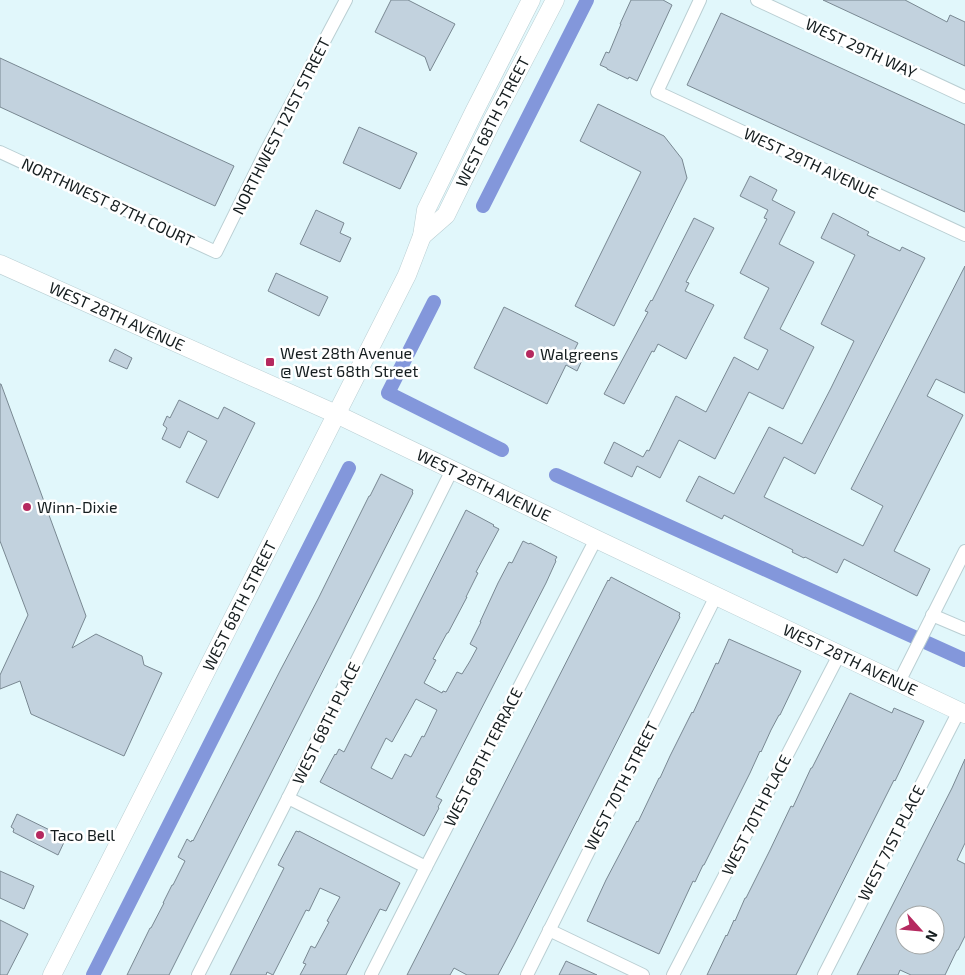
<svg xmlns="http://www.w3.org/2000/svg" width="965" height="975" viewBox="0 0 965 975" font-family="'Exo 2',sans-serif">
	<rect width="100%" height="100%" fill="#e1f7fb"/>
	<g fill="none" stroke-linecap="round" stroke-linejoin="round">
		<g stroke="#8397db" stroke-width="14">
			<path d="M483,206l104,-206"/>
			<path d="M434,302l-46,91 114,57"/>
			<path d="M556,475l409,185"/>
			<path d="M93,975l256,-507"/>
		</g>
	</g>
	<g fill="#c2d2de" stroke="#798892" fill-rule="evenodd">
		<path d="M391,0h17l47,24 -25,47 -5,-14 -50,-25z"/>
		<path d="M631,0h32l9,5 -35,76 -8,-4 -1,2 -21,-10v-1l-7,-3 6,-13 3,1 12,-29h-1z"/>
		<path d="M823,0h82l42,22 3,-7 15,7v44z"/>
		<path d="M721,13l244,112v87l-278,-127z"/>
		<path d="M0,58l234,108 -19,40 -215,-99z"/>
		<path d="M598,104l66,32 18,23 5,19 -73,148 -39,-20 66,-134 -61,-31z"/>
		<path d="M359,127l58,26 -17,36 -57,-26z"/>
		<path d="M750,176l27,14 -5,10 23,12 -16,32 35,18 -34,67 34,18 -31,62 -34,-17 -34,67 -36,-19 -19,38 -23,-12 -5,11 -28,-14 10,-21 29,15 4,-7 2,1 27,-55 30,16 28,-55 24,13 10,-20 -24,-12 25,-50 -29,-15 27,-54 -3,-1 4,-8 -28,-14z"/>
		<path d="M316,210l28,13 -4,10 11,5 -11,24 -40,-18z"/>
		<path d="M833,213l36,19 -2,3 33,16 2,-4 23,11 -110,216 -31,-17 -20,40 99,49 20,-40 -32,-17 114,-223v127l-29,-14 -9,17 36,19 -69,136 36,18 -13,27 -73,-37 -7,14 -32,-16 -1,1 -12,-6 1,-2 -69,-35 -2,4 -36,-18 13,-25 35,18 35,-67 33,17 29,-56 23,-47 -33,-17 34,-69 -34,-17z"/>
		<path d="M694,218l20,10 -28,54 3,1 -4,8 29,14 -28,54 -28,-15 -4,8 -2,-1 -28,53 -20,-10 44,-82 -3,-1 6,-11 1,1z"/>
		<path d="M276,273l52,24 -9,19 -51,-25z"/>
		<path d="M504,307l74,36 -4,8 10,5 -7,15 -11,-6 -19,39 -73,-36z"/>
		<path d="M115,349l17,9 -5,11 -18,-8z"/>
		<path d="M0,384h1l85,232 -14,32 24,-14 46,22 2,9 18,8 -38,83 -93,-42 -11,-33 -20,8v-14l28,-60 -28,-74z"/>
		<path d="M179,400l39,19 6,-12 31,16 -37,75 -32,-16 21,-41 -19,-10 -8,17 -18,-9 5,-11 -4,-3 4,-9 3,2z"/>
		<path d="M381,474l32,16 -1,2 1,1 -220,434 -24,48h-42l23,-47h1l13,-25h-1l9,-18h1l12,-24 -7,-4 9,-18 4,3 1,-2 1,1 88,-172 37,-70 51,-103h1z"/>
		<path d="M466,510l28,15 -1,1 6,3 -23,43 2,1 -12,24h1l-19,36h-1l-14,26 3,1 -12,23 18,10 1,-2 3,1 11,-20 5,2 8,-13 7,-13 -7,-4 11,-22h-1l18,-39 11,-21 3,1 11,-22 6,3 1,-1 27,14 -2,3 1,1 -10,22 -110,214 6,3 -4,7 1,1 -15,28 -104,-54 15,-28 1,1 3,-6 5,3zM416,699l21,11 -13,27 -2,-1 -11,21 -6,-3 -13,25 -21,-11 15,-30 6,4z"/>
		<path d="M611,577l69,36 -1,3 1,1 -166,328 -16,30h-31l-13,-7 -4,7h-43l201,-395 1,1z"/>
		<path d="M729,639l72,32 -21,44h-1l-8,15 -10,22 -1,-1 -10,22 -46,92h-1l-8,17 -2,-1 -34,73 -72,-33 19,-41 31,-59 1,1 21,-44h1l10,-22 22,-44 1,1 23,-50 2,1z"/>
		<path d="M850,693l42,20 2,-5 30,13 -29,60 -1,-1 -98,195h-89l19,-40 1,1 7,-16 1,1 10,-23h1l24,-48 21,-44 2,1 18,-39h1z"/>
		<path d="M965,759v84l-8,17 8,4v72l-7,14h-1l-12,25h-34l-11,-5 -2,5h-41l95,-187zM905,915h30v30h-30z"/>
		<path d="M17,814l49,24 -8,17 -45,-23 1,-3 -3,-2z"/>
		<path d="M296,831l3,1v-1l101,52 -14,28 -6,-2 -34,66h-46l6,-11 -3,-1 8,-17 4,2 14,-26 -2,-1 13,-24 -20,-9 -11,23 -3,-1 -33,65 -6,-3 -1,3h-36l54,-107 -6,-3z"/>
		<path d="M0,871l34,15 -10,23 -24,-11z"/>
		<path d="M0,920l28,14 -21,41h-7z"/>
		<path d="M566,961l31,14h-38z"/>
	</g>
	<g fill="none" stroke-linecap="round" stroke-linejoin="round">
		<defs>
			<g id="minor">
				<path d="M700,0l-43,92 308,143"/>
				<path d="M757,0l208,97"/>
				<path d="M0,152l216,100 50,-101 80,-151"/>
				<path d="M932,615l33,14"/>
				<path d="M899,682l66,-131"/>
				<path d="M288,798l138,69"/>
				<path d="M549,930l94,45"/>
				<path d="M198,975l90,-177 164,-328"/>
				<path d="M371,975l55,-108 170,-328"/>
				<path d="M527,975l189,-379"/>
				<path d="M673,975l166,-320"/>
				<path d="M824,975l135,-264"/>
			</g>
			<g id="secondary">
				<path id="s1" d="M422,236l24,-21 46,-94 63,-121"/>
				<path id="s2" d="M0,264l336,150 260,125 369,175"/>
				<path id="s3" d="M52,975l355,-700 15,-39 4,-26 48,-98 57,-112"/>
			</g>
		</defs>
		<use href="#minor" stroke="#bacfd3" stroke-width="14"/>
		<use href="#secondary" stroke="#bacfd3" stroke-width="19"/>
		<use href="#minor" stroke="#fff" stroke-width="12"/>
		<use href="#secondary" stroke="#fff" stroke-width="18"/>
	</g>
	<g fill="#b5295f" stroke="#fff" stroke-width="2">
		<circle cx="530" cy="354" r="5"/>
		<rect x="265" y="357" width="10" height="10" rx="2.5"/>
		<circle cx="27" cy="507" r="5"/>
		<circle cx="40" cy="835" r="5"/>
	</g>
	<g text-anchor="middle" stroke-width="5" stroke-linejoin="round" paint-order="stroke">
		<g font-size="16" fill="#151d1f" stroke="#fff">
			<text transform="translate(861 48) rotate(25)" y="6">WEST 29TH WAY</text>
			<text dy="6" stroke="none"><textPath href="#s1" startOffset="136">WEST 68TH STREET</textPath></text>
			<text transform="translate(281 126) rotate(-63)" y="6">NORTHWEST 121ST STREET</text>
			<text transform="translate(811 163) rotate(25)" y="6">WEST 29TH AVENUE</text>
			<text transform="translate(108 202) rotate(25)" y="6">NORTHWEST 87TH COURT</text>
			<text dy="6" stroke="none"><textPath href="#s2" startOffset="128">WEST 28TH AVENUE</textPath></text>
			<text dy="6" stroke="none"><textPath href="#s2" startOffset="532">WEST 28TH AVENUE</textPath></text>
			<text dy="6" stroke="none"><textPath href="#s3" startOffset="414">WEST 68TH STREET</textPath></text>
			<text dy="6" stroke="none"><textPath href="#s2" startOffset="938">WEST 28TH AVENUE</textPath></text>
			<text transform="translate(326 723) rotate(-64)" y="6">WEST 68TH PLACE</text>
			<text transform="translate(483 757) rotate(-63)" y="6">WEST 69TH TERRACE</text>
			<text transform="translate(621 786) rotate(-63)" y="6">WEST 70TH STREET</text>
			<text transform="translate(756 815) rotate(-63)" y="6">WEST 70TH PLACE</text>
			<text transform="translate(891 843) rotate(-63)" y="6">WEST 71ST PLACE</text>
		</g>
		<g font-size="16" fill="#151d1f" stroke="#fff" text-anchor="start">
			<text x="280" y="359">West 28th Avenue<tspan x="280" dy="18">@ West 68th Street</tspan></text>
			<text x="540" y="360">Walgreens</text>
			<text x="37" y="513">Winn-Dixie</text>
			<text x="50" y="841">Taco Bell</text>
		</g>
	</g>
	<g transform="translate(920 930) rotate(117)"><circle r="24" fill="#ffffff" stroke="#a1a5a5"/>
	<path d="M0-4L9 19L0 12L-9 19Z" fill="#b5295f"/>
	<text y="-8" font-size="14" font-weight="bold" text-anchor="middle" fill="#151d1f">N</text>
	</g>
</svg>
